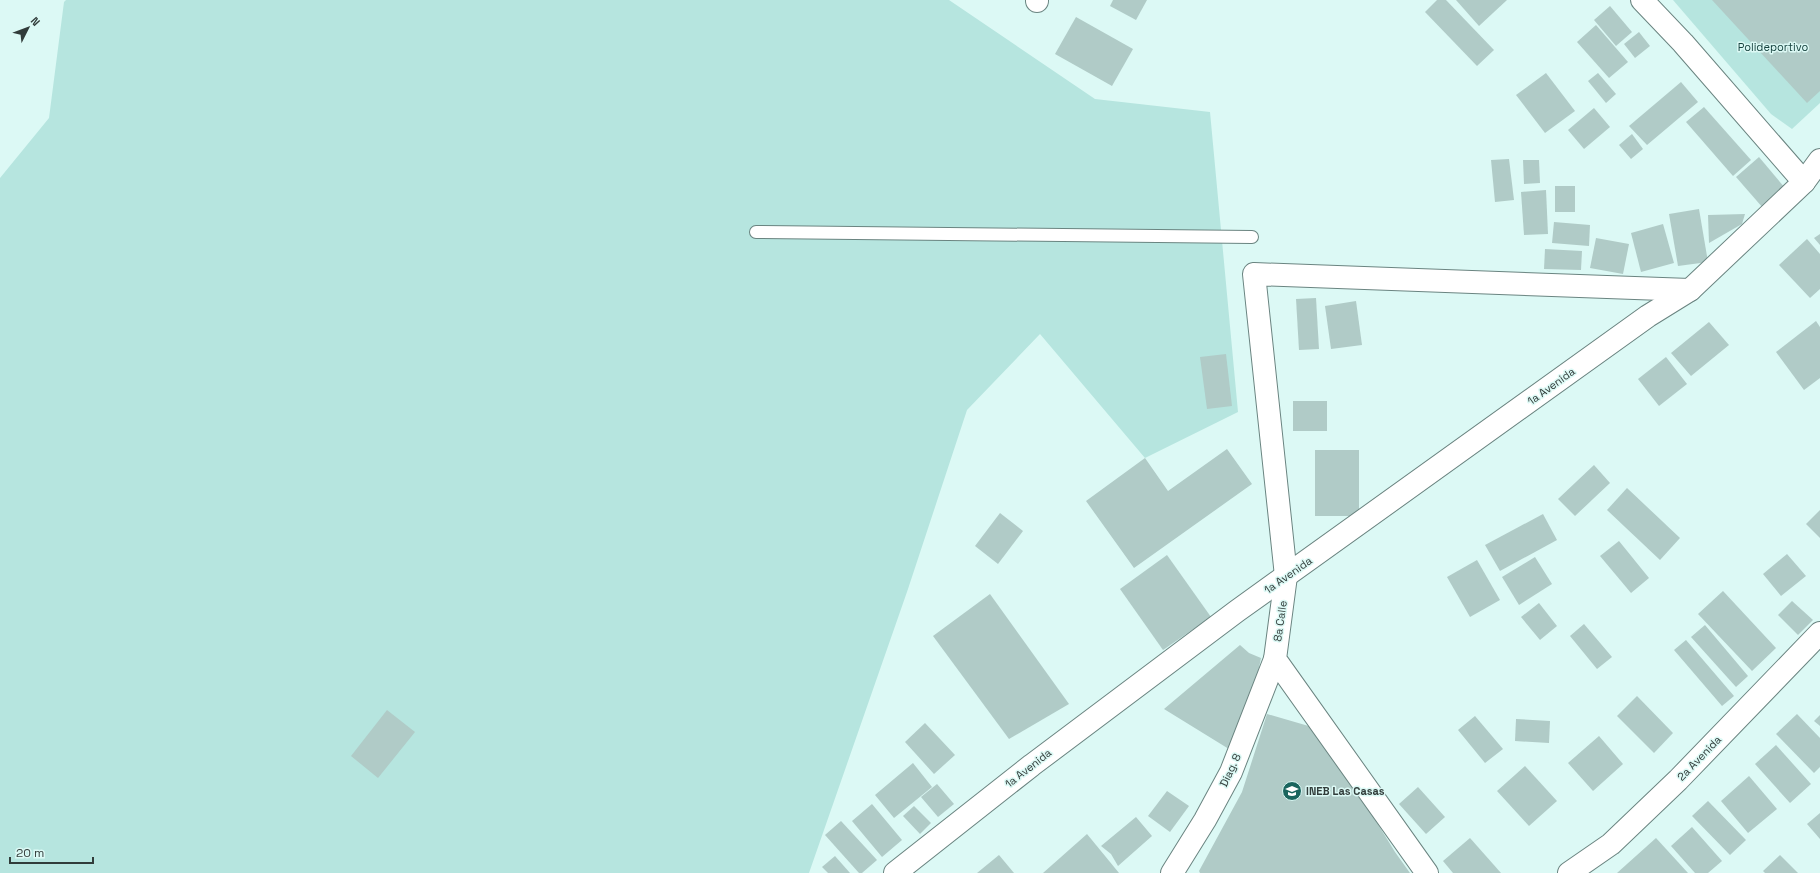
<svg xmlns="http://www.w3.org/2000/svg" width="1820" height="873" viewBox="0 0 1820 873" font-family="'Space Grotesk',sans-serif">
	<rect width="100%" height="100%" fill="#dcf9f5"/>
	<g fill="#b6e5df">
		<path d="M66,0h883l146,99 115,13 28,300 -93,46 -105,-124 -73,76 -59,179 -99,284h-809v-695l49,-60 15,-116z"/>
		<path d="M1673,0h147v103l-28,26 -21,-15z"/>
	</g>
	<g fill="#b0cbc7">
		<path d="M1113,0h34l-11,20 -26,-14z"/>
		<path d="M1437,0h9l48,50 -17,16 -52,-54z"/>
		<path d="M1456,0h51l-28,26z"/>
		<path d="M1712,0h108v91l-13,12z"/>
		<path d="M1610,6l22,26 -16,14 -22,-26z"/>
		<path d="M1076,17l57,32 -21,37 -57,-32z"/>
		<path d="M1596,25l32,37 -19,16 -32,-36z"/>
		<path d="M1639,32l11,14 -15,12 -11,-14z"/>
		<path d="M1546,73l29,38 -30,22 -29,-38z"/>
		<path d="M1598,73l18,21 -10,9 -18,-22z"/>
		<path d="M1681,82l17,20 -51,43 -18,-19z"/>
		<path d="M1704,107l47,53 -18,16 -47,-54z"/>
		<path d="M1594,108l16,19 -26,22 -16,-19z"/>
		<path d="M1632,134l11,15 -12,10 -12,-14z"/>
		<path d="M1759,157l26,31 -22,20 -27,-31z"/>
		<path d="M1509,159l5,41 -19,2 -4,-42z"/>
		<path d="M1523,160h16l1,23 -16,1z"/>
		<rect x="1555" y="186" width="20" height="26"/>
		<path d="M1546,190l2,44 -24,1 -3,-43z"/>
		<path d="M1699,209l9,53 -30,4 -9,-52z"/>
		<path d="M1745,214l-3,10 -33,19 -1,-28z"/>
		<path d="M1554,222l36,3 -1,21 -37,-3z"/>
		<path d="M1663,224l11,39 -33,9 -10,-39z"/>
		<path d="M1820,234v11l-6,-7z"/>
		<path d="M1596,238l33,6 -6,30 -33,-6z"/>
		<path d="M1807,239l13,15v35l-10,9 -31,-33z"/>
		<path d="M1545,249l37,2 -1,19 -37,-1z"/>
		<path d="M1316,298l3,51 -20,1 -3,-51z"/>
		<path d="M1356,301l6,44 -31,4 -6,-43z"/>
		<path d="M1816,321l4,6v51l-16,12 -28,-38z"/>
		<path d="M1709,322l20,23 -38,31 -20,-23z"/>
		<path d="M1226,354l6,52 -25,3 -7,-52z"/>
		<path d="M1666,357l21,27 -28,22 -21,-27z"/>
		<rect x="1293" y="401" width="34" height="30"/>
		<path d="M1227,449l25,35 -118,84 -48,-67 59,-43 23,33z"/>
		<rect x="1315" y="450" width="44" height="66"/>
		<path d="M1594,465l16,18 -35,33 -17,-17z"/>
		<path d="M1627,488l53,50 -20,22 -53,-50z"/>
		<path d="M1820,510v28l-14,-14z"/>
		<path d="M1000,513l23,18 -25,33 -23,-18z"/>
		<path d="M1543,514l14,26 -57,31 -15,-26z"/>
		<path d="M1619,541l30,37 -18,15 -31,-37z"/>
		<path d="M1787,554l19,22 -25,20 -18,-22z"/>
		<path d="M1167,555l44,62 -48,33 -43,-61z"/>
		<path d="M1535,557l17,27 -33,21 -17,-28z"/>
		<path d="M1477,560l23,40 -30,17 -23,-40z"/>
		<path d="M1723,591l53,57 -24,23 -54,-57z"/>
		<path d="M990,594l79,110 -60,35 -76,-103z"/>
		<path d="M1792,601l21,19 -15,15 -20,-20z"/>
		<path d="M1539,603l18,23 -17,14 -19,-23z"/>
		<path d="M1584,624l28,33 -15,12 -27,-33z"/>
		<path d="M1705,625l43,51 -12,11 -45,-50z"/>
		<path d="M1686,640l48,56 -12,10 -48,-56z"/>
		<path d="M1240,645l9,8 12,5 -10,48 -14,48 -73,-45z"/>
		<path d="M1637,696l36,37 -19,20 -37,-37z"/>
		<path d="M387,710l28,22 -37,46 -27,-22z"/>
		<path d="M1267,714l45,13 32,42 51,83 15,21h-210l-1,-2 43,-79z"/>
		<path d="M1797,714l23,24v29l-6,6 -38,-39z"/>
		<path d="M1820,715v11l-6,-5z"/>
		<path d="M1475,716l28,33 -18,14 -27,-33z"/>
		<path d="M1516,719l34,2 -1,22 -34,-2z"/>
		<path d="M925,723l30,32 -21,19 -29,-32z"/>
		<path d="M1599,736l24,28 -30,27 -25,-28z"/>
		<path d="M1776,745l35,39 -21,19 -35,-39z"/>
		<path d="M913,763l19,24 -38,31 -19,-23z"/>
		<path d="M1525,766l32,35 -28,25 -32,-35z"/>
		<path d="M1749,776l28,33 -29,24 -27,-32z"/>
		<path d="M937,784l17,20 -16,13 -17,-20z"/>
		<path d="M1418,787l27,30 -19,17 -27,-30z"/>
		<path d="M1167,791l22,15 -19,26 -22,-16z"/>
		<path d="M1708,801l38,39 -16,15 -38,-39z"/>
		<path d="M872,804l30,36 -20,17 -30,-36z"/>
		<path d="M914,806l17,17 -11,11 -17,-18z"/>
		<path d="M1820,813v26l-13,-15z"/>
		<path d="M1136,817l16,19 -34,30 -7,-12 -10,-8z"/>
		<path d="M841,821l36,39 -15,13h-3l-34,-38z"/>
		<path d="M1692,827l30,34 -14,12h-13l-24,-27z"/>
		<path d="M1087,834l32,39h-76z"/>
		<path d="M1470,838l31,35h-48l-10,-12z"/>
		<path d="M1656,838l32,35h-71z"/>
		<path d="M999,855l15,18h-37z"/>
		<path d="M1780,855l18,18h-33l-2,-2z"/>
		<path d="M835,856l15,17h-22l-6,-6z"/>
	</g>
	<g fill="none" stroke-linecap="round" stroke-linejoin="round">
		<defs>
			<path id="service" d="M756,232l496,5"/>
			<g id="minor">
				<path d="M1642,0l41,43 121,139"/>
				<path d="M1037,1v-1"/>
				<path d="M895,873l137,-108 205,-154 411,-295 42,-26 114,-108 16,-22"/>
				<path d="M1172,873l33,-53 26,-48 44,-113"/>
				<path d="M1427,873l-152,-214 11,-83 -32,-302 436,16"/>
				<path d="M1569,873l42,-29 67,-64 142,-147"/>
			</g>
		</defs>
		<use href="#service" stroke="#6a8480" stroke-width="14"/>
		<use href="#minor" stroke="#6a8480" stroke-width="24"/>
		<use href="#service" stroke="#fff" stroke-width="12"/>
		<use href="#minor" stroke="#fff" stroke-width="22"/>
	</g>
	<defs>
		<symbol id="university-disc" viewBox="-11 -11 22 22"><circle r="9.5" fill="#1a655e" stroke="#dcf9f5"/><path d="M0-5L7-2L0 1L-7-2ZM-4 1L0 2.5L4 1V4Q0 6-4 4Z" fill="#fff"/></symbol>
	</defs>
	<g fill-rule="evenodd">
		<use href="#university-disc" x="1281" y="780" width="22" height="22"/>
	</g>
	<g text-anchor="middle" stroke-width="3" stroke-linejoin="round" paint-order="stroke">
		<g font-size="11" fill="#17433f" stroke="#dcf9f5">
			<text x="1773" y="51">Polideportivo</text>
		</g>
		<g font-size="11" fill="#313c3a" stroke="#dcf9f5">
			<text transform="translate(1551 386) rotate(-36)" y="4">1a Avenida</text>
			<text transform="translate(1288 575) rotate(-35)" y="4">1a Avenida</text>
			<text transform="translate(1280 621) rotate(-82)" y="4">8a Calle</text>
			<text transform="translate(1699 758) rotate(-46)" y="4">2a Avenida</text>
			<text transform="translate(1028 768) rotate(-38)" y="4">1a Avenida</text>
			<text transform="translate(1230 770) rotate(-65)" y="4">Diag. 8</text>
		</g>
		<g font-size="11" font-weight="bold" fill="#313c3a" stroke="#dcf9f5" text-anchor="start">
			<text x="1306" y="795">INEB Las Casas</text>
		</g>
	</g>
	<g transform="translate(28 28) rotate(48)" stroke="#dcf9f5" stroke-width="3" paint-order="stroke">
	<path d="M0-3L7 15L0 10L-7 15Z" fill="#313c3a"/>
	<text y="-6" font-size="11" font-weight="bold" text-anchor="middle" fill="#313c3a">N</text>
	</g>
	<path d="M10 857v6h83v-6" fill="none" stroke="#313c3a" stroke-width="2"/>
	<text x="16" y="857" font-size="12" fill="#313c3a" stroke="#dcf9f5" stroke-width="3" paint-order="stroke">20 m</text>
</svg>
